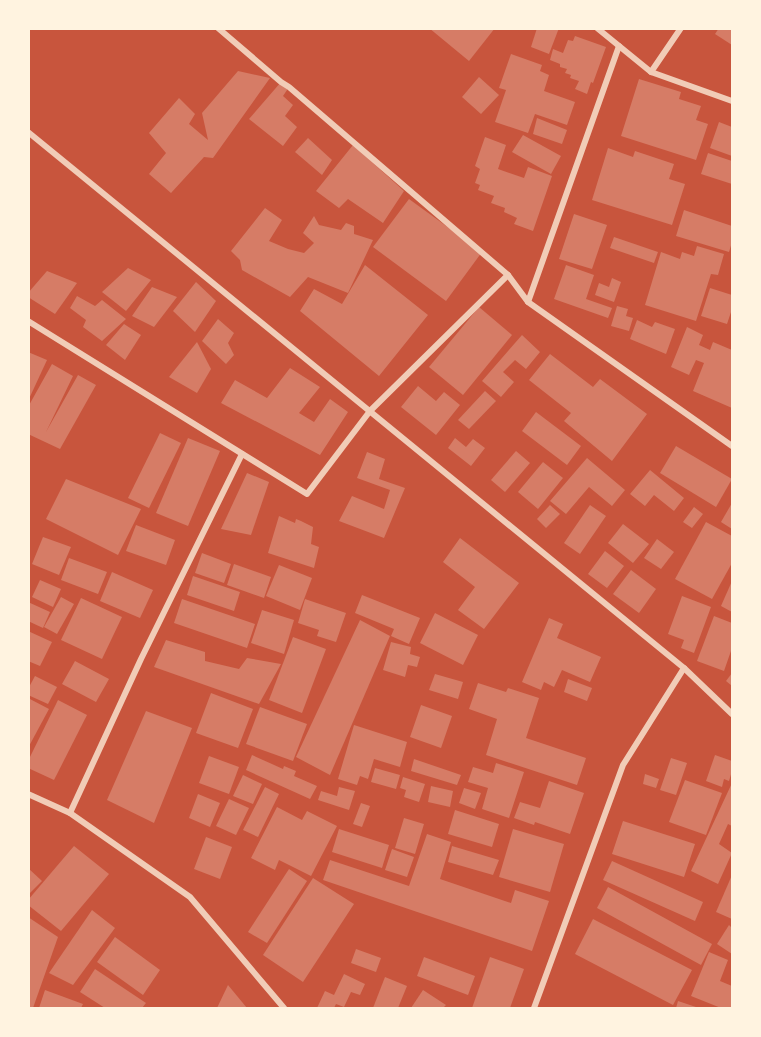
<svg xmlns="http://www.w3.org/2000/svg" width="761" height="1037" viewBox="0 0 761 1037" font-family="'Varela Round',sans-serif">
	<rect width="100%" height="100%" fill="#c8553d"/>
	<g fill="#d67c66">
		<path d="M429,28h66l-26,33z"/>
		<path d="M537,28h22l-10,26 -18,-7z"/>
		<path d="M719,28h13v17l-17,-11z"/>
		<path d="M575,36l31,11 -13,36 -2,-1 -4,12 -12,-5 4,-8 -9,-3 1,-3 -6,-2 2,-4 -7,-2v-3l-10,-4 3,-11 10,4 5,-13 5,1z"/>
		<path d="M511,54l31,11 -2,6 9,4 -5,16 31,11 -8,23 -32,-11 -7,19 -33,-11 11,-32 -7,-2z"/>
		<path d="M238,71l32,7 -57,80 -9,-1 -33,36 -22,-19 17,-21 -17,-20 30,-35 16,16 -6,10 19,16 -6,-27z"/>
		<path d="M479,77l20,18 -18,19 -19,-17z"/>
		<path d="M639,79l42,13 -2,7 22,7 -5,14 12,4 -12,36 -75,-24z"/>
		<path d="M281,82l8,5 -6,9 10,9 -8,11 12,11 -14,19 -34,-27z"/>
		<path d="M537,118l30,12 -5,14 -29,-10z"/>
		<path d="M719,122l13,5v29l-22,-8z"/>
		<path d="M523,135l38,21 -10,18 -39,-22z"/>
		<path d="M485,137l21,8 -8,24 26,9 4,-11 24,9 -19,55 -19,-7 3,-6 -13,-6 1,-4 -14,-5 3,-7 -16,-6 2,-5 -5,-2 5,-14 -5,-3z"/>
		<path d="M308,138l24,22 -10,15 -27,-23z"/>
		<path d="M353,145l51,46 -21,32 -35,-24 -9,9 -23,-17z"/>
		<path d="M608,148l25,9 2,-6 39,13 -5,15 16,5 -13,41 -80,-25z"/>
		<path d="M708,153l24,8v23l-31,-10z"/>
		<path d="M409,199l73,53 -36,49 -73,-54z"/>
		<path d="M265,208l17,12 -13,21 19,8 16,4 10,-10 -11,-10 11,-17 5,9 22,5 5,-7 8,3v8l19,6 -25,53 -40,-16 -18,20 -48,-27 -2,-10 -9,-9z"/>
		<path d="M684,210l48,16v16l-3,10 -53,-16z"/>
		<path d="M574,214l33,11 -15,44 -33,-10z"/>
		<path d="M614,237l44,15 -4,11 -44,-15z"/>
		<path d="M697,246l27,8 -6,21 -7,-1 -15,47 -51,-16 16,-53 19,7 2,-7 12,4z"/>
		<path d="M365,265l63,50 -49,61 -79,-65 14,-22 28,15z"/>
		<path d="M566,265l28,10 -8,24 26,9 -4,10 -54,-19z"/>
		<path d="M128,268l23,12 -25,31 -24,-19z"/>
		<path d="M47,271l30,12 -22,31 -27,-17v-4z"/>
		<path d="M612,278l9,4 -7,20 -19,-7 4,-12 10,4z"/>
		<path d="M196,282l20,19 -21,31 -22,-21z"/>
		<path d="M152,287l25,10 -23,30 -22,-11z"/>
		<path d="M710,288l22,7v14l-5,15 -26,-8z"/>
		<path d="M77,296l18,10 7,-6 24,19 -24,22 -19,-14 3,-7 -16,-12z"/>
		<path d="M617,306l11,3 -2,7 7,2 -4,13 -18,-5z"/>
		<path d="M479,307l33,28 -49,60 -34,-28z"/>
		<path d="M218,319l16,14 -6,10 6,12 -8,9 -24,-23z"/>
		<path d="M637,320l15,7 3,-5 20,7 -9,25 -36,-15z"/>
		<path d="M124,324l17,11 -16,25 -19,-15z"/>
		<path d="M687,327l16,8 -4,10 11,5 3,-8 19,8v58l-39,-17 11,-28 -8,-3 -7,15 -18,-8z"/>
		<path d="M522,335l18,17 -14,17 -11,-9 -12,12 11,10 -13,15 -19,-16z"/>
		<path d="M197,342l14,27 -14,24 -28,-16z"/>
		<path d="M28,352l19,8 -19,41z"/>
		<path d="M550,354l43,33 7,-8 47,35 -35,47 -48,-40 7,-8 -42,-33z"/>
		<path d="M52,364l21,12 -27,56 32,-57 18,10 -36,64 -32,-15v-27z"/>
		<path d="M290,368l30,19 -21,26 15,9 16,-23 18,13 -28,43 -99,-52 14,-23 32,18z"/>
		<path d="M418,386l18,15 8,-9 16,13 -24,30 -35,-28z"/>
		<path d="M485,391l11,10 -27,28 -11,-9z"/>
		<path d="M536,412l45,34 -14,19 -45,-34z"/>
		<path d="M160,433l21,10 -32,65 -21,-10z"/>
		<path d="M188,438l32,13 -32,75 -32,-13z"/>
		<path d="M455,438l11,9 7,-8 12,9 -14,18 -23,-18z"/>
		<path d="M676,446l56,33 -16,28 -56,-34z"/>
		<path d="M516,451l14,12 -25,29 -14,-12z"/>
		<path d="M367,452l18,7 -6,20 26,9 -21,50 -45,-17 13,-25 32,13 6,-19 -33,-12z"/>
		<path d="M587,458l38,32 -13,16 -23,-19 -23,27 -16,-13z"/>
		<path d="M543,462l20,16 -25,31 -20,-17z"/>
		<path d="M650,470l34,28 -10,13 -20,-16 -9,11 -15,-12z"/>
		<path d="M247,473l22,9 -18,53 -30,-6z"/>
		<path d="M66,479l75,30 -23,46 -72,-36z"/>
		<path d="M732,503v26l-11,-7z"/>
		<path d="M550,505l10,9 -14,14 -9,-9z"/>
		<path d="M590,505l16,11 -26,38 -16,-11z"/>
		<path d="M694,507l9,7 -11,14 -9,-6z"/>
		<path d="M279,516l16,7 1,-4 5,2 12,6 -2,17 8,3 -5,21 -46,-15z"/>
		<path d="M706,522l26,14v27l-20,36 -37,-20z"/>
		<path d="M623,524l26,20 -16,19 -25,-20z"/>
		<path d="M136,525l39,15 -9,25 -40,-14z"/>
		<path d="M43,537l28,10 -12,28 -27,-11z"/>
		<path d="M460,538l59,45 -35,46 -26,-19 17,-23 -32,-25z"/>
		<path d="M657,539l17,13 -13,17 -17,-11z"/>
		<path d="M605,551l19,15 -17,22 -19,-14z"/>
		<path d="M202,553l29,11 -7,19 -29,-10z"/>
		<path d="M69,558l38,14 -9,22 -37,-14z"/>
		<path d="M234,564l37,13 -7,21 -37,-13z"/>
		<path d="M279,565l33,13 -12,32 -34,-14z"/>
		<path d="M631,570l25,19 -17,24 -26,-19z"/>
		<path d="M112,572l41,18 -13,28 -40,-17z"/>
		<path d="M193,576l47,16 -6,19 -47,-16z"/>
		<path d="M40,580l21,9 -8,18 -21,-10z"/>
		<path d="M732,581v31l-11,-6z"/>
		<path d="M362,595l58,23 -11,26 -18,-8 3,-7 -39,-16z"/>
		<path d="M682,596l29,11 -17,46 -13,-5 3,-8 -16,-6z"/>
		<path d="M61,597l13,7 -17,30 -13,-7z"/>
		<path d="M81,598l41,19 -20,42 -41,-19z"/>
		<path d="M182,599l73,25 -8,24 -73,-25z"/>
		<path d="M305,599l41,14 -10,29 -19,-6 2,-6 -21,-7z"/>
		<path d="M28,602l22,10 -7,16 -15,-7z"/>
		<path d="M262,610l32,10 -10,34 -33,-11z"/>
		<path d="M435,613l43,22 -15,30 -43,-22z"/>
		<path d="M714,616l18,7v25l-8,23 -27,-10z"/>
		<path d="M549,618l14,6 -6,14 44,19 -11,25 -28,-12 -8,17 -10,-5 -3,8 -19,-8z"/>
		<path d="M360,620l30,16 -60,139 -34,-18z"/>
		<path d="M28,631l24,11 -12,24 -12,-5z"/>
		<path d="M293,637l33,12 -24,64 -33,-13z"/>
		<path d="M166,640l39,12v9l34,8 8,-11 34,6 -22,40 -105,-37z"/>
		<path d="M391,642l20,5 -1,7 10,3 -3,10 -9,-2 -3,12 -22,-7z"/>
		<path d="M75,661l34,18 -13,23 -34,-18z"/>
		<path d="M732,673v13l-6,-5z"/>
		<path d="M435,674l28,8 -5,17 -29,-9z"/>
		<path d="M35,676l22,11 -9,17 -20,-9v-6z"/>
		<path d="M568,679l24,9 -5,13 -23,-9z"/>
		<path d="M478,683l28,9 2,-4 31,10 -13,40 60,20 -9,27 -91,-30 11,-36 -28,-10z"/>
		<path d="M211,693l42,16 -15,39 -42,-15z"/>
		<path d="M28,698l21,11 -21,39z"/>
		<path d="M58,700l29,15 -33,65 -26,-12v-7z"/>
		<path d="M421,705l31,11 -11,32 -31,-11z"/>
		<path d="M260,707l47,17 -14,37 -47,-17z"/>
		<path d="M146,711l46,17 -38,95 -47,-23z"/>
		<path d="M354,725l53,17 -7,25 -26,-8 -6,20 -8,-3 -3,9 -19,-6z"/>
		<path d="M252,755l31,14 1,-3 12,5 -2,5 23,10 -7,13 -64,-29z"/>
		<path d="M715,755l17,6v10l-3,10 -5,-2 -2,8 -16,-6z"/>
		<path d="M209,756l30,11 -10,27 -30,-11z"/>
		<path d="M671,758l16,5 -11,32 -16,-5z"/>
		<path d="M414,759l47,16 -4,10 -46,-14z"/>
		<path d="M496,763l28,9 -15,46 -27,-9 6,-21 -20,-6 5,-15 20,6z"/>
		<path d="M375,768l25,7 -4,14 -25,-7z"/>
		<path d="M645,774l14,5 -3,9 -13,-4z"/>
		<path d="M243,775l19,9 -9,20 -20,-8z"/>
		<path d="M403,777l22,7 -6,18 -15,-5 2,-7 -6,-2z"/>
		<path d="M685,780l37,13 -16,42 -37,-13z"/>
		<path d="M549,781l35,12 -14,41 -35,-12 -1,3 -20,-7 6,-16 20,6z"/>
		<path d="M732,783v43l-4,-2 -9,20 13,9 -14,31 -27,-13z"/>
		<path d="M431,786l22,5 -3,16 -22,-5z"/>
		<path d="M265,787l14,7 -21,43 -15,-7z"/>
		<path d="M339,787l16,4 -6,19 -31,-10 3,-9 16,5z"/>
		<path d="M464,788l17,5 -6,16 -16,-6z"/>
		<path d="M198,794l22,9 -10,24 -21,-9z"/>
		<path d="M229,799l20,9 -13,27 -20,-9z"/>
		<path d="M361,803l9,3 -8,21 -9,-3z"/>
		<path d="M277,807l25,13 5,-9 30,15 -26,50 -32,-16 -4,10 -24,-12z"/>
		<path d="M455,810l44,14 -7,23 -44,-13z"/>
		<path d="M404,818l20,6 -9,30 -20,-6z"/>
		<path d="M623,821l72,23 -11,33 -72,-23z"/>
		<path d="M339,829l50,16 -7,23 -50,-16z"/>
		<path d="M513,829l51,15 -14,48 -51,-15z"/>
		<path d="M427,834l24,8 -11,37 71,24 4,-13 34,11 -17,50 -209,-71 7,-20 79,26z"/>
		<path d="M206,837l26,10 -12,32 -26,-10z"/>
		<path d="M74,846l35,28 -48,57 -33,-26v-5z"/>
		<path d="M452,846l47,14 -6,15 -45,-13z"/>
		<path d="M392,849l22,8 -7,20 -22,-7z"/>
		<path d="M612,861l91,41 -8,19 -92,-41z"/>
		<path d="M28,868l14,13 -14,14z"/>
		<path d="M289,869l18,12 -40,62 -19,-11z"/>
		<path d="M732,875v44l-16,-7z"/>
		<path d="M313,878l41,26 -51,78 -40,-27z"/>
		<path d="M608,887l104,57 -11,21 -104,-57z"/>
		<path d="M92,910l23,18 -42,57 -24,-12z"/>
		<path d="M28,917l30,20 -25,71h-5z"/>
		<path d="M593,919l99,51 -19,35 -98,-51z"/>
		<path d="M729,925l3,3v26l-15,-10z"/>
		<path d="M115,937l45,33 -17,25 -46,-33z"/>
		<path d="M356,949l25,9 -5,14 -25,-9z"/>
		<path d="M709,952l19,8 -8,21 12,5v22h-11l-30,-12z"/>
		<path d="M424,957l51,19 -7,19 -51,-19z"/>
		<path d="M490,957l34,12 -14,39h-38z"/>
		<path d="M95,969l51,34 -4,5h-37l-25,-16z"/>
		<path d="M344,974l21,10 -5,11 -9,-3 -7,15 -8,-3 -2,4h-17l8,-17 9,4z"/>
		<path d="M385,977l22,9 -9,22h-25z"/>
		<path d="M228,985l19,23h-30z"/>
		<path d="M45,990l38,14 -2,4h-42z"/>
		<path d="M423,990l23,15 -3,3h-32z"/>
		<path d="M678,1001l21,7h-23z"/>
	</g>
	<g fill="none" stroke-linecap="round" stroke-linejoin="round">
		<g stroke="#f1ccb7" stroke-width="6">
			<path d="M218,28l63,54 8,5 219,188 20,27 204,144"/>
			<path d="M597,28l54,44 81,29"/>
			<path d="M651,72l30,-44"/>
			<path d="M28,132l656,536 48,46"/>
			<path d="M528,302l91,-256"/>
			<path d="M28,321l279,173 63,-83 138,-136"/>
			<path d="M28,794l42,19 120,84 94,111"/>
			<path d="M70,813l71,-154 101,-205"/>
			<path d="M534,1008l89,-243 61,-97"/>
		</g>
	</g>
	<rect width="761" height="1037" fill="none" stroke="#fff3e0" stroke-width="60"/>
</svg>
